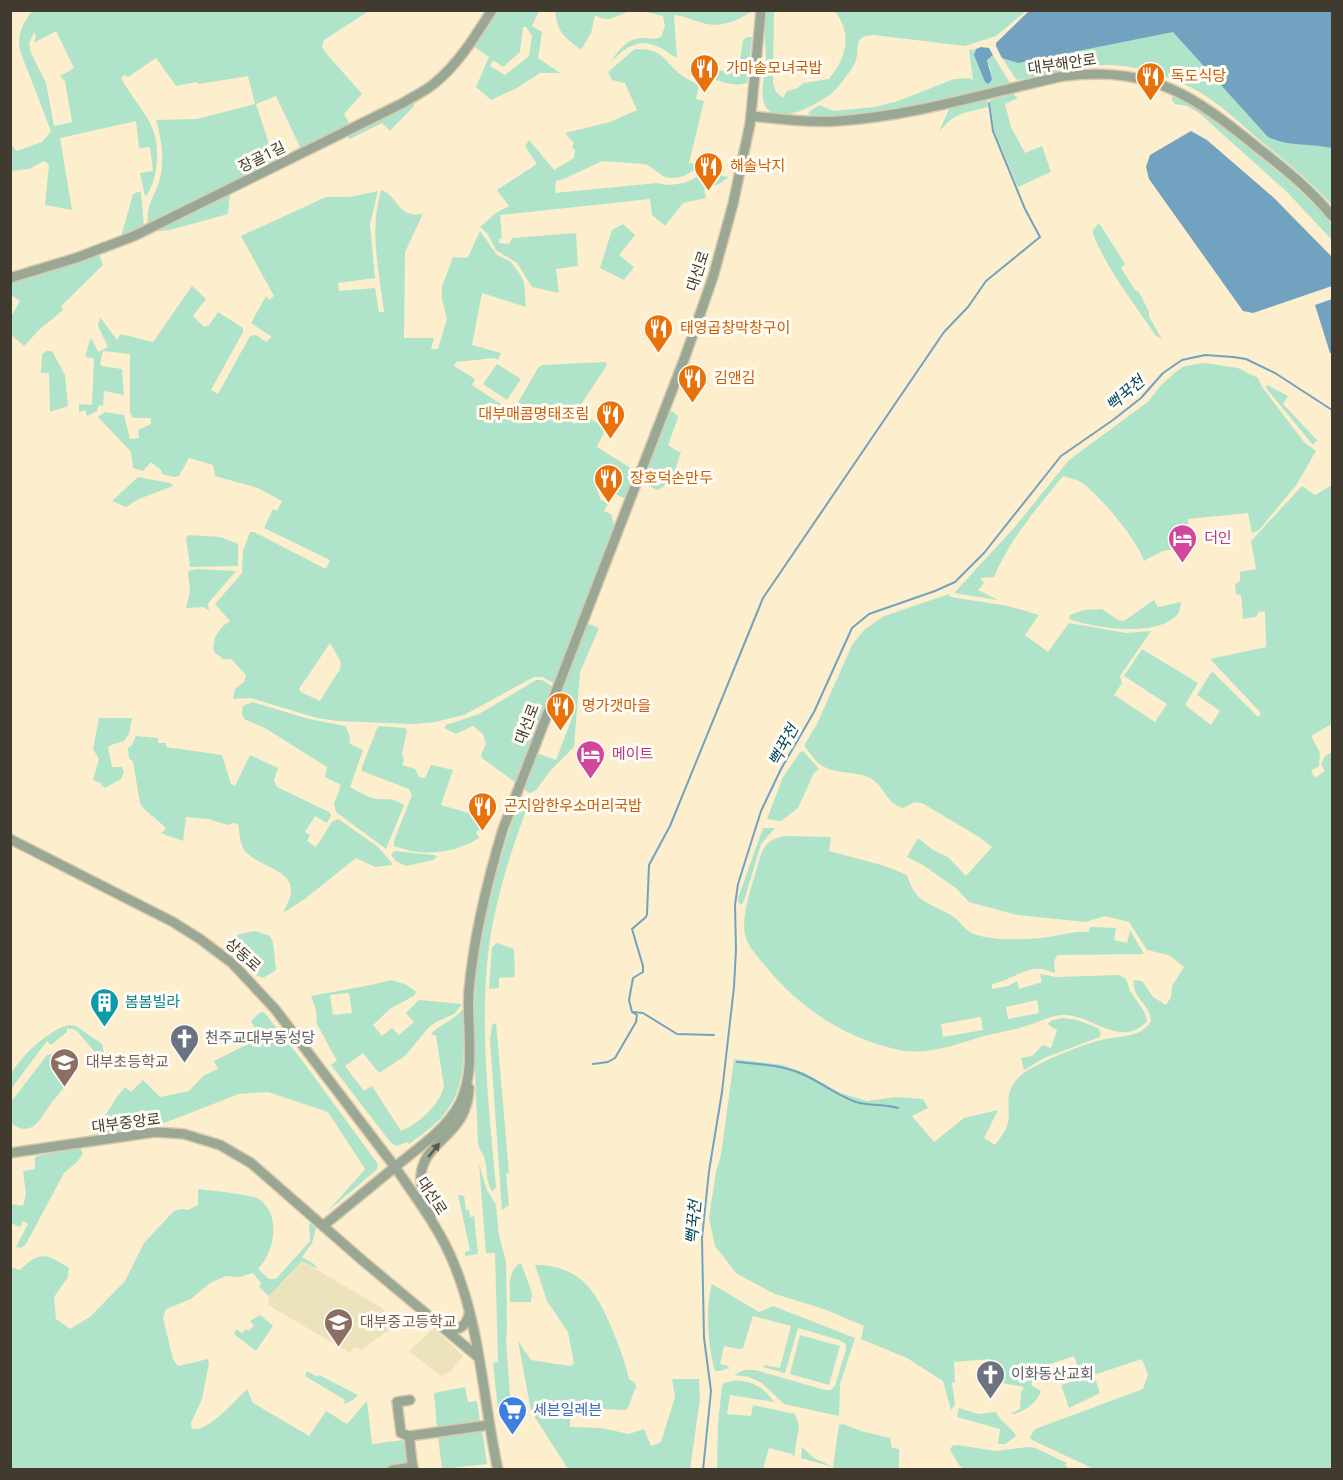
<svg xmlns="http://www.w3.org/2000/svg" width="1343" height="1480" viewBox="0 0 1343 1480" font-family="'Open Sans','Noto Sans KR',sans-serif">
	<rect width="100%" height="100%" fill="#fdeecd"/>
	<g fill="#afe4cb" fill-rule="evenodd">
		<path d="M32,11h337l-45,29 -2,6 3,6 37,42 -18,20 6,11 -49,24 -25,-53 -20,8 19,58 -127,62c-2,-20 5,-24 11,-42 6,-19 3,-43 -3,-62l41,-1 58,-15 -7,-28 -49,8 -3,-2 -20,4 -20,-28 -28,19 -4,-2 -3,3c16,30 38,43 36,81 -1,14 -3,24 -10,36l-2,1 -5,-23 13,-2 -3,-24 -11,1 -3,-27 -76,17 12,72 -27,-5 4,-40 -5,-4 -15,8 -18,2 -1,-27 7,7 25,-9 9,-11 -31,-80c-3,-17 2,-26 12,-40zM56,31l18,37 -14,8 5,5 7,41 -18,4 -8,-43 -15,-30 -2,-9 5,-12 2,3 -2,8z"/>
		<path d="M497,11h42l-7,15 10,6 -4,26 22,15h-20l-23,15 -26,12 -15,-13 13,-30 -16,-11zM523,27h3l6,9 -3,20 -24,19 -15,-9 3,-6 10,7 17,-15z"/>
		<path d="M555,11v-1l75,1c-13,4 -22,13 -35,4l-4,18 -10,17c-18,-14 -23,-17 -26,-39z"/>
		<path d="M642,11h110c-12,9 -29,16 -45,13 -12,-2 -20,-8 -33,-9l3,43c-5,-2 -10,-7 -16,-10 -21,-11 -35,-2 -50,14 7,-12 16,-23 30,-24 8,0 13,2 20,-1l4,-11 -2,-10z"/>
		<path d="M765,11h9l-1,72 3,9 7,6 4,-7 11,-3 5,-5 26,-4c18,-22 23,-45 6,-68h191l-30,25 -31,10 -91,-11 -9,1 -6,4c-3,9 0,18 -6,26 -5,9 -13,19 -20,26 -13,11 -59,38 -69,11 -4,-12 1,-29 2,-41 0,-18 -3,-34 -1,-51z"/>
		<path d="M1165,21l167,81v103c-23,-25 -49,-46 -75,-67 -20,-18 -42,-38 -65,-50 -26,-13 -60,-24 -88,-23 -30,1 -57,13 -86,15l-3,-2 -17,-27z"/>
		<path d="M747,37h5l-5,46c-15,5 -36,-4 -50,-13l2,-2 36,4 4,-4 4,-28z"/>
		<path d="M635,49c28,-1 28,11 46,26 6,4 12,7 18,10l-3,14 8,2 -15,62 10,2c-9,11 -27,18 -39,9 -6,-4 -9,-8 -16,-10l-42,-3 -38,18 -8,2 -1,12 102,-10 11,2 10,-1 9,-2 17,-9 25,4 -10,7 -15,5 2,9 -23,5 -18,23 -13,-11 -2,-16 -150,16 2,23 -3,1v4l10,1 3,-6 64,-5 2,33 -22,3 3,24 -27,-6 -15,-24 -21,-13 -9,-17 -7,-6 16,-14 13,-7 -12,-16 40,-26 -12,-18 4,-6 25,30 20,-12 1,-9 -3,-1 2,-5 -9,-10 45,-11 27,-12 -12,-27 -13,-3 -4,-8z"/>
		<path d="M976,49l-2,3 17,19 -4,-11 6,-5 17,28c-39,9 -169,44 -202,31l1,-2 10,-7 14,6 42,-4 23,-6 56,-22 16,-1 3,3 -4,-31z"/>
		<path d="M1013,94l5,4 -13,6 6,23 14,26 17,-7 9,26 -33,15 -24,-57 -4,-27v-3z"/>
		<path d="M1173,95l25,13 15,11 75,61 31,29 13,16v15l-45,-48 -88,-79 -12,-7 -12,-2 -3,-4z"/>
		<path d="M987,100l1,7c-24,6 -33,5 -49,25l10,-23z"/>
		<path d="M412,103h2v3l-24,25 -8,-8 -32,16 -2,-3z"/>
		<path d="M381,190c18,6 16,29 42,24l-18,38 -1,86h30l-3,11h7l9,-30 -5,-20v-13l11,-29 12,1 3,-1 12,-26 17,24 14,7 8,11 5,9 2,25 -44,-14 -10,52 29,8 -3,7 -3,-2 -39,4 -2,4 21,13 -3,6 39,26 4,-3 23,-40 4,-3 64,-3 1,3 -37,56 5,3 7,-10 24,14 -9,19 40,25 -11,27 -31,-15 6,16 7,4 -4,7 7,3 4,13 -61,156 -12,-6h-8l-70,38 -29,7 -20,2 -78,-3 -20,-3 -66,-20 -18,1 2,-10 9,-7 2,-7 -15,-16h-8l-9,-7c-3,-12 5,-25 16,-31l-15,-17 27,-31 1,-22 7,-19h4l72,37 4,-9 -66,-32 9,-19 4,2 5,-10 -24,-13 -43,-12 -2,-11 -24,-7 -10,18 -5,1 -12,-3 -1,-4 -10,-8 -8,9 -10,-3 -2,-16 -33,-35 7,-5 19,3 6,24 9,-1 -1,-8 13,-6v-6h-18l-3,-5v-59l-27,-3 -3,13 2,2 20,3 2,26 -20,-4 -1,15 -4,-1 -2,6 -10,5 -2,-6 -6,2v-8l13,1 2,-47 -9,-1 5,-17 2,-1 6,13 10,-5 -10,-21 2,-9 17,23 4,-6 32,8 39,-56 14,13 -13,17 11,11 5,-2 9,-13 25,16v4l-32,58 7,4 32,-58 6,-1 10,7 6,-5 -21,-14 15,-27 3,4 5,-4 -33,-60 85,-39h24l28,-6 -8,33 5,54 -37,5 1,8 36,-3 4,24h5c-5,-41 -15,-81 -3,-122zM330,643l11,19 -1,7 -20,32 -19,-9 -2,-3z"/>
		<path d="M137,192h4l3,34 -23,11 12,-43z"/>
		<path d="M230,194l-2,20 -58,16 -18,2z"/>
		<path d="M1099,223l26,41 -4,4 14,22 4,2 10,20v5l13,22 -6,-3c-22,-33 -48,-65 -63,-102v-4z"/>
		<path d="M623,224l12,11 -16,20 15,12 -10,13 -24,-12 12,-38z"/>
		<path d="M99,255l4,10 -42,41 2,4 -24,20 -15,16 -13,-11v-18l9,-16 -7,-5 -2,1v-15z"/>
		<path d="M47,351h5l13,24 3,31 -18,6 -1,-39h-8l1,-19z"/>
		<path d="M1204,363l34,5 20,10 4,9 42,55 12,9 -19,33 -38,46 -7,3 -4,-20 -60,6 1,28 -26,4 -18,9 -1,2c-4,-19 -46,-69 -63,-80 -6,-3 -12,-4 -18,-6 -26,32 -53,63 -69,101l-14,1 4,5 -6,7 20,10 -44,-7 60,-65 55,-68 80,-59 12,-16 16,-14 8,-5z"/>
		<path d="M497,364l24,15 -14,21 -24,-16z"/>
		<path d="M1267,385l21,11 -5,8 34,36 -4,5 -47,-57z"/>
		<path d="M672,411l5,4 1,3 -10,27 11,7 2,-1c-4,14 -8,33 -24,39l-17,-9 27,-69z"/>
		<path d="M138,477l32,6 3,3 -34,13 -13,8 -14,-6z"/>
		<path d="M1332,485v239l-21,12 9,17 -1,13 -8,5 4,7 10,-7 -4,-7 4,-8 7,-4v717h-238l-62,-29 -2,-3 5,-8 108,-40 5,-14 -6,-16 -48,16 6,18 -31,15 -8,-23 21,-6 -8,-23 -36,12 -7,17 10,6c-4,12 -18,23 -31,23l10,-5 1,-16 3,-6 -32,-6 -2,-22 -36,3 1,20 -3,1 3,22 -4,5 -8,-29 -36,-23 -46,-19 3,-13 -40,-17 -49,-15 -38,-20 -22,-28 -6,-28 7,-46 5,-17 13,-96 49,6 22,8 35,20 27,8 29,-4 27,2 5,9 -16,8 22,26 30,-24 34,-8 -14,28 11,7c4,-6 10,-13 12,-19 6,-19 -6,-29 11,-48 11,-13 70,-36 88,-39 15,-3 36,-2 45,-18 0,-16 -20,-24 -17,-41l8,1 11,16 13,8 5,-8 1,-11 12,-19 -15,-12 -22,-5 -18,-28 -24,-6 -19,6 -69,-7 -48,-13 -12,-13 -34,-24 -16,-8 11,-19 15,12 15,7 18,19 26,-29 -13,-10 -57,-34 -7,-1 -12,6c-16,-4 -19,-21 -31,-29 -16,-9 -37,-4 -51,-14 -6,-4 -11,-12 -16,-18v-3l12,-20 35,-79 12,-15 20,-14 65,-22 2,3 57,9 31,9 -14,20 23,17 21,-29 57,10 25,-2 -31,45 2,7 -8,12 41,27 12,-18 -43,-28 18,-27 56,34 -13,22 26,20 9,-14 -23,-16 13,-21 3,-2 45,45 3,-4 -51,-54 56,-12 -1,-36 -6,1 -3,5 -14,2 1,-2 -2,-22 -5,-1 -1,-10 5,-3v-9l16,-3 -5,-28 51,-55 13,9z"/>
		<path d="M189,535l31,2 18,7v22l-48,1 -4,-29z"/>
		<path d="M198,569l38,2 -26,30 -2,3 1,7 -5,-4 -18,1 4,-17 -2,-18 2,-3z"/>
		<path d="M1154,600l4,7 23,-5c-1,5 -1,10 -4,13 -21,23 -83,13 -108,4l1,-4 14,-5 18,-1 16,11 6,1z"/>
		<path d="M586,623l13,5 -19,44 -6,75 -24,24 -14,19 -6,3 -7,-4 14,-36 19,7 16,-42 -20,-7z"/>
		<path d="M536,680h6l11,7 -37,96 -34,-25 -1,-4 5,-10 -3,-10 -10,-8 -17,8 -12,-6 2,-3 33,-11z"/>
		<path d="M252,702l57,17 36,7 4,8 1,10 13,6 -13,37c7,4 14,8 22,11 10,3 20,-2 32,7l-18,44 -50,-37 -2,-8 7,-19 -16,-8 2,-10 -62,-39 -21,-9 -2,-6 1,-7z"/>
		<path d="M99,718h33l-3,16 -5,7 -13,4 -3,2 4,20h10l2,5 -3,7 -16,9 -5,-5 -7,-3 6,-21 -6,-10z"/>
		<path d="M378,726l27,2 2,2 -5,24 2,6 -2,5 13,4 4,8 6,1 6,-13 22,5 -12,35 45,13 1,7 -11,7 3,6c-26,16 -56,19 -85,8v-5l18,-46 -3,-6 -47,-18v-4z"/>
		<path d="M136,736l22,2v5h8v4l56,8 9,29 4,2 15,-31 28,13 -4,12 3,7 52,25 2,3 -4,8 -12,-7 -10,16 5,3 -3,6 9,6 16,-25 6,-3 39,27 15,17v2l-17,2 -19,-9 -50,40 -21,14 -1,-2c24,-41 -20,-38 -39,-59 -6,-8 -5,-18 -7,-27l-6,-1 -4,2 -20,-6 -22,-2 -3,24 -22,-8 5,-4c-7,-10 -21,-16 -26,-26l-7,-41 -4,-4 -1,-10 4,-3z"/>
		<path d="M801,751l3,1 15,17 -5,4 -16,35 -17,13 -14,-2 16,-42z"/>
		<path d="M522,798l5,2 1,5c-17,46 -32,92 -39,141 -10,80 0,162 7,242l-4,3c-7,-10 -4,-23 -8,-34 -2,-6 -5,-7 -6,-14 -2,-58 -7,-116 -1,-174 6,-59 24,-114 43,-170z"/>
		<path d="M763,828h12l-14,16 -17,57 -3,4 -3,-3v-4z"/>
		<path d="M785,836l46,1 -2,14 56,15 22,9c8,27 20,27 42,39 12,6 14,16 25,20 18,7 55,6 74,3 15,-2 26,-6 41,-5l1,-5 26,1 -2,12 13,3 3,-13 14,24 -87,1 -3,7 1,11c-5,-1 -10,-4 -15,-4 -14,-2 -33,13 -48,15v5l16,-3 9,-5 2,8 23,-7 -2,-8 16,3 63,-2 7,4 4,12 15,22 2,8c-26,29 -55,-7 -84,-6 -11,0 -21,6 -31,9 -14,5 -29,8 -44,11 -28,8 -59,21 -89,15 -54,-12 -97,-40 -132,-82 -7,-9 -18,-20 -21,-30 -6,-17 4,-47 9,-63 6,-20 6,-35 30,-39zM1037,1000l2,13 -31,6 -2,-12zM981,1017l2,13 -40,7 -2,-13z"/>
		<path d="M394,851l40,4 3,2 -4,3 -27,6 -9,-4 -6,-7z"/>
		<path d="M255,931l15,5 3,6 3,28 -13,8 -5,-2 -32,-31 1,-5 13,-6z"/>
		<path d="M497,943l17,6 1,28 -16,1v10l-10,1 3,-42z"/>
		<path d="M391,980l16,5 9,7 -2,4 -23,12 -18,17 9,11 10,-8 7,7 15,-13 -8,-9 13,-13 43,4 -8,10 -18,8 -7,5 -24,29 -26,17 -16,-20 -18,13 19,25 8,-5 29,45c17,-7 39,-26 43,-45l-8,-50 -5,-2c10,-11 23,-13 32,-25 0,36 6,75 -18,104 -10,13 -24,22 -36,31l-2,-2 -10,4 -6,-3 -60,-78 6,-4 -20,-37 -1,-14 -5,-14 60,-11zM349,993l3,20 -19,2 -3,-20z"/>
		<path d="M264,1012l40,51 74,101 -1,5 -3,3 -46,39 37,-42 -37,-57 -60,-20 -29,2 -75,29 -66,11 -3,-1 21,-35 9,-11 6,5 12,-12 17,17 29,-6 14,-15 15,-7 -4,-8 46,-23 -9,-17 8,-8z"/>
		<path d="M1063,1018l14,2 21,8 3,5 -1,4 -56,21 -20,12 -3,-12 11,-2 11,-11 8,3 6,-18 -7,-4 -2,-3 5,-3z"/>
		<path d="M496,1023l13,150 -3,1 3,31 -7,5 -12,-170 2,-15z"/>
		<path d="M69,1025l7,1 26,18 2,9 -4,9 -6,-6v-5l-18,-21 -9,-2v4l-16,13 -4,-4 -36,48c0,-4 -1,-10 0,-14 8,-18 39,-46 58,-50z"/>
		<path d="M60,1052c28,12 1,39 -10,53 -5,7 -11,18 -18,22 -9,4 -16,1 -21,-5v-20l36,-47z"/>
		<path d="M80,1148l3,5 -5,8 -14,12 -38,71 -5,4 -5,-1 12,-23 -5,-3 -3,6 -9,-4v-19l12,2 3,-12 -3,-23 12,-2v-11l2,-2z"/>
		<path d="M479,1164l8,26 9,15 3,30 7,27 1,63 -1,17 5,66 -2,3 -8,2 -3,-3 -5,-47 5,-1 -3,-109h-9z"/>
		<path d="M198,1189c9,1 55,6 59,9 25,14 18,54 1,71l11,10h7l34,-38 -1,-16 2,-2 5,5 -4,15 -10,14 12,7 4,5 -16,-8 -33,35 -10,-9 2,-4 -8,-10 -14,4 -13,-1 -16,7 -19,16 -25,10 -3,9 10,41 5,7 30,-7 1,4 -7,36 -11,24 1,6c16,4 43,-29 55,-40l6,14 56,33 17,-25 21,13 20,-23 5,43 31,-4 4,21 -3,4 -33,5 -360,-1 -1,-202 10,3c20,-20 27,-16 49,-2l-1,9 -14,20 2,22 14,10 20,-12 35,-36 19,-38 30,-32 8,-2 6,1 10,-5z"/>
		<path d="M458,1195l6,1 2,14h3l1,7 4,-1 4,38 -13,2v-4l5,-2z"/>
		<path d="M521,1263l11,30 -1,9h-21c0,-14 -3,-32 11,-39z"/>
		<path d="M535,1265c45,0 62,27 77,64 7,17 13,32 17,50l6,4 1,5c-5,7 -5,17 -10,22l-56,-2v19l31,1 28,6 15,-5 7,17 10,-4 14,-45 -3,-18h27l1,20 -10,70h-122l-37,-58 -13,-70 13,19 39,6 4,-2 -6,-32 -21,-31z"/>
		<path d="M712,1284l47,28 14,-6 82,32 -15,46 -1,32 -55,-12 -22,-21 -13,-6 -15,-2 10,-5h11l70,20h6l4,-4 11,-37v-5l-7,-4 -41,-12 -13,45 -22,-6 1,-2 16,3 11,-42 -38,-10 -10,32 -4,1 -15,-3 -4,18 8,2 1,2 -9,3h-5c-7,-22 -10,-65 -3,-87z"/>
		<path d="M260,1315l13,11 -17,25 -22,-17 2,-5 6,4 4,-4 3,2 5,-6 -4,-4z"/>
		<path d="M800,1335l40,11 -11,39 -39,-11z"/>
		<path d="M307,1371l11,6 1,-2 39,20 -5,5 -9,4 1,-4 -40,-24z"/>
		<path d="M732,1381c18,-2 32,6 42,21l-44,-7 -3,19 24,2 2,-11 42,9 4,12 -5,31 -2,-3 -23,-6 -6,21h-46l1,-45 4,-38 2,-3z"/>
		<path d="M465,1387l3,15 9,-1 3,21 -43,5 -3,-34z"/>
		<path d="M959,1408l20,6 17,-2c5,11 14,13 20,24l-11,8h-7l2,-15 -43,-12z"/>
		<path d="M843,1424l18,7 29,7 2,10 7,1v20h-66v-2l-32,-9 1,-11 12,11 19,9 6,-42z"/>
		<path d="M482,1430l5,34 -45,5 -4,-33z"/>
		<path d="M957,1445l39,6 31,-4 8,1 32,15 -2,2 4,4h-105l-5,-4 -9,-15 2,-4z"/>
	</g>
	<g fill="#ece3bd">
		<path d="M302,1261l80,47 11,13 -4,9 -28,20 -7,-3 -4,6 -82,-48 1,-9z"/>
		<path d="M434,1328l29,28 -12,15 -10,5 -32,-25z"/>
	</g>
	<g fill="#71a3c0">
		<path d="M1030,10l302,1v137c-21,-5 -43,-1 -64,-11l-95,-105 -155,31 -16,-5 -6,-12v-3z"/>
		<path d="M981,47l8,1 4,7 -6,5 5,20 -4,4 -3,-2 -11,-27 2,-6z"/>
		<path d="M1191,131l16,9 67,58 58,59v29l-79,27 -10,-2 -94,-132 -3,-12 4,-12z"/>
		<path d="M1332,299v54h-2l-15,-48z"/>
	</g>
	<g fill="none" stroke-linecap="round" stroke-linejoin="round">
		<g stroke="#71a3c0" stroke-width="2">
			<path d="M633,1012l10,1 34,21 37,1"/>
			<path d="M737,1062c21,2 45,3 65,12 19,8 34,21 54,28 14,4 28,2 42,6"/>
			<path d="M593,1064l15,-2 7,-4 21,-36 1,-7 -5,-3 -3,-12 4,-22 10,-6v-6l-11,-37 14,-12 1,-3 2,-49 21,-39 93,-228 181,-266 24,-25 18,-26 54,-44 -15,-28 -32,-78 -4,-28"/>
			<path d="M703,1470l8,-79 -7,-53 -2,-100 7,-67 13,-79 12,-105 2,-38 -1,-44 3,-21 23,-73 20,-42 33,-57 38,-84 17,-14 66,-23 20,-9 29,-29 77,-97 52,-36 28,-22 22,-25 19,-13 23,-5 28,2 13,2 29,14 57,37"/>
		</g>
		<defs>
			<g id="minor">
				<path d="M751,116c29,3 58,7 87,5 75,-5 153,-29 226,-45 88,-10 129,19 194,72 27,21 53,42 74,68"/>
				<path d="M10,278l66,-20 58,-22 269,-133c11,-7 23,-12 33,-21 23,-19 40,-47 56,-72"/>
				<path d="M10,839l163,83 27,17 32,24 43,46 120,158 -72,59"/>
				<path d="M10,1153l145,-21 29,2 36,11 31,18 111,97 116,97"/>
				<path d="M431,1216c-4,-12 -11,-28 -10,-41 3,-35 47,-40 48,-87"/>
				<path d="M445,1328c13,4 21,-1 24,-14"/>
				<path d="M410,1400l-13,2 4,31 8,3 80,-11"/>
				<path d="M409,1436l4,34"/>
				<path d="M392,1470l21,-3"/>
				<path d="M498,1470c-15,-68 -17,-141 -44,-206 -14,-35 -38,-66 -59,-97 23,-19 51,-37 65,-64 17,-35 6,-76 9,-113 5,-55 18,-108 34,-161l182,-472 28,-80 20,-73 17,-80 11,-114"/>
			</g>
		</defs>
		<use href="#minor" stroke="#d7caad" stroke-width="12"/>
		<use href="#minor" stroke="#9aa794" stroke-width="9"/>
	</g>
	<defs><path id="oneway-solid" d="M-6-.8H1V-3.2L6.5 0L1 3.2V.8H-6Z" transform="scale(1.5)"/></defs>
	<use fill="#5b5b4d" href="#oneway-solid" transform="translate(434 1150) rotate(-51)"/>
	<defs>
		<symbol id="restaurant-pin" viewBox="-11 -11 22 30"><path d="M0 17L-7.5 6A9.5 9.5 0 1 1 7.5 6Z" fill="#e8710a" stroke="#fffcf6"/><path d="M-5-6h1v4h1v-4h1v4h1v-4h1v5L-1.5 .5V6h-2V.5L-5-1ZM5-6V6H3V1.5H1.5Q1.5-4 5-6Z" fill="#fff"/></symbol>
		<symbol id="hotel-pin" viewBox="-11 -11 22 30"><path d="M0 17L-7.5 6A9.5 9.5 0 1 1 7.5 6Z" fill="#d1479c" stroke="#fffcf6"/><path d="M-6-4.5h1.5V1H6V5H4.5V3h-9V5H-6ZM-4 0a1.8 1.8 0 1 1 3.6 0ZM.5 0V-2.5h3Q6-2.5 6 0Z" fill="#fff"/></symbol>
		<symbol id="building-pin" viewBox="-11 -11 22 30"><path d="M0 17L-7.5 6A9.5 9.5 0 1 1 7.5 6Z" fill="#0f9aa8" stroke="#fffcf6"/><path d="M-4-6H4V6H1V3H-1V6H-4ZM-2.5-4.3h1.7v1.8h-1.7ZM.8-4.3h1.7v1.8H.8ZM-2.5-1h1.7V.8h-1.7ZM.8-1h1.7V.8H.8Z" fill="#fff"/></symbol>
		<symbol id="church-pin" viewBox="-11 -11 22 30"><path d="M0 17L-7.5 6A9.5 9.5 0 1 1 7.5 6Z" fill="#6b7280" stroke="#fffcf6"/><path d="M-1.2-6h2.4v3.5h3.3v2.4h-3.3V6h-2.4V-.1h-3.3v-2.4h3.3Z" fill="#fff"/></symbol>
		<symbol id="school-pin" viewBox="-11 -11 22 30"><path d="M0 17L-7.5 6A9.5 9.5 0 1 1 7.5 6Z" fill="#8d6e63" stroke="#fffcf6"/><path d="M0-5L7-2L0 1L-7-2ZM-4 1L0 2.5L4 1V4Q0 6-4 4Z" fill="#fff"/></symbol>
		<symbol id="supermarket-pin" viewBox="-11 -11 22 30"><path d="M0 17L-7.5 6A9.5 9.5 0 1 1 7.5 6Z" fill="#3f7fe0" stroke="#fffcf6"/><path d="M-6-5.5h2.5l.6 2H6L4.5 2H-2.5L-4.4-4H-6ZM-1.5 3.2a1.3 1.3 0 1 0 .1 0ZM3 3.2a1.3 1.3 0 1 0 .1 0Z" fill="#fff"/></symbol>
	</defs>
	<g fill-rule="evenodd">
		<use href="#restaurant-pin" x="688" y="52" width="33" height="45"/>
		<use href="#restaurant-pin" x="1134" y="60" width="33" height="45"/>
		<use href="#restaurant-pin" x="692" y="150" width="33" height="45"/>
		<use href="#restaurant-pin" x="642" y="312" width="33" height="45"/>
		<use href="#restaurant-pin" x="676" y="362" width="33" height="45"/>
		<use href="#restaurant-pin" x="594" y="398" width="33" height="45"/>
		<use href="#restaurant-pin" x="592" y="462" width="33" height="45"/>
		<use href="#hotel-pin" x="1166" y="522" width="33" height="45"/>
		<use href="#restaurant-pin" x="544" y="690" width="33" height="45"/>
		<use href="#hotel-pin" x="574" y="738" width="33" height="45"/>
		<use href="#restaurant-pin" x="466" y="790" width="33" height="45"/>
		<use href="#building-pin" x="88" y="986" width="33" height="45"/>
		<use href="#church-pin" x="168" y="1022" width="33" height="45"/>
		<use href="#school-pin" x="48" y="1046" width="33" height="45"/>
		<use href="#school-pin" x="322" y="1306" width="33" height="45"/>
		<use href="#church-pin" x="974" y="1358" width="33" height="45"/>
		<use href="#supermarket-pin" x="496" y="1394" width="33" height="45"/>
	</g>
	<g text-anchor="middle" stroke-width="6" stroke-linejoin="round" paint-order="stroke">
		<g font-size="15" fill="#403b2e" stroke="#fffcf6">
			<text transform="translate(1062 64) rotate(-8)" y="5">대부해안로</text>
			<text transform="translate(262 157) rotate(-26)" y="5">장골1길</text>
			<text transform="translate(698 271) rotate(-72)" y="5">대선로</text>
			<text transform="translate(527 724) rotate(-69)" y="5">대선로</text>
			<text transform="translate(243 955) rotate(42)" y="5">상동로</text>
			<text transform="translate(126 1123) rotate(-7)" y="5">대부중앙로</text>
			<text transform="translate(432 1196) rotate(57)" y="5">대선로</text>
		</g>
		<g font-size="15" fill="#c56008" stroke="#fffcf6" text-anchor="start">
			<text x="726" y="73">가마솥모녀국밥</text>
			<text x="1171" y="81">독도식당</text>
			<text x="730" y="171">해솔낙지</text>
			<text x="680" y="333">태영곱창막창구이</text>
			<text x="714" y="383">김앤김</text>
			<text x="589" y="419" text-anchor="end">대부매콤명태조림</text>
			<text x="630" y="483">장호덕손만두</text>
			<text x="582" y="711">명가갯마을</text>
			<text x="504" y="811">곤지암한우소머리국밥</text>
		</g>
		<g font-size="15" fill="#b23c85" stroke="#fffcf6" text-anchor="start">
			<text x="1204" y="543">더인</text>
			<text x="612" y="759">메이트</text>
		</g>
		<g font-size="15" fill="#0d838f" stroke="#fffcf6" text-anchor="start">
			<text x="125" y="1007">봄봄빌라</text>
		</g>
		<g font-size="15" fill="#5b616d" stroke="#fffcf6" text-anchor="start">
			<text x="205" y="1043">천주교대부동성당</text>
			<text x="1011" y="1379">이화동산교회</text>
		</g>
		<g font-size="15" fill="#785e54" stroke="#fffcf6" text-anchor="start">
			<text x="86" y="1067">대부초등학교</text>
			<text x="360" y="1327">대부중고등학교</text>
		</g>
		<g font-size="15" fill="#366cbe" stroke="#fffcf6" text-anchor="start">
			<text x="533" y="1415">세븐일레븐</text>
		</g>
		<g font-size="16" font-style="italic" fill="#014764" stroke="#fffcf6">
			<text transform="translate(1125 393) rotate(-41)" y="6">뻑꾹천</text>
			<text transform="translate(783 745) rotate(-62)" y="6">뻑꾹천</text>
			<text transform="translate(693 1222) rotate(-85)" y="6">뻑꾹천</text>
		</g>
	</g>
	<rect width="1343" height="1480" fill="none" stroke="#403b2e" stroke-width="24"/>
</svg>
